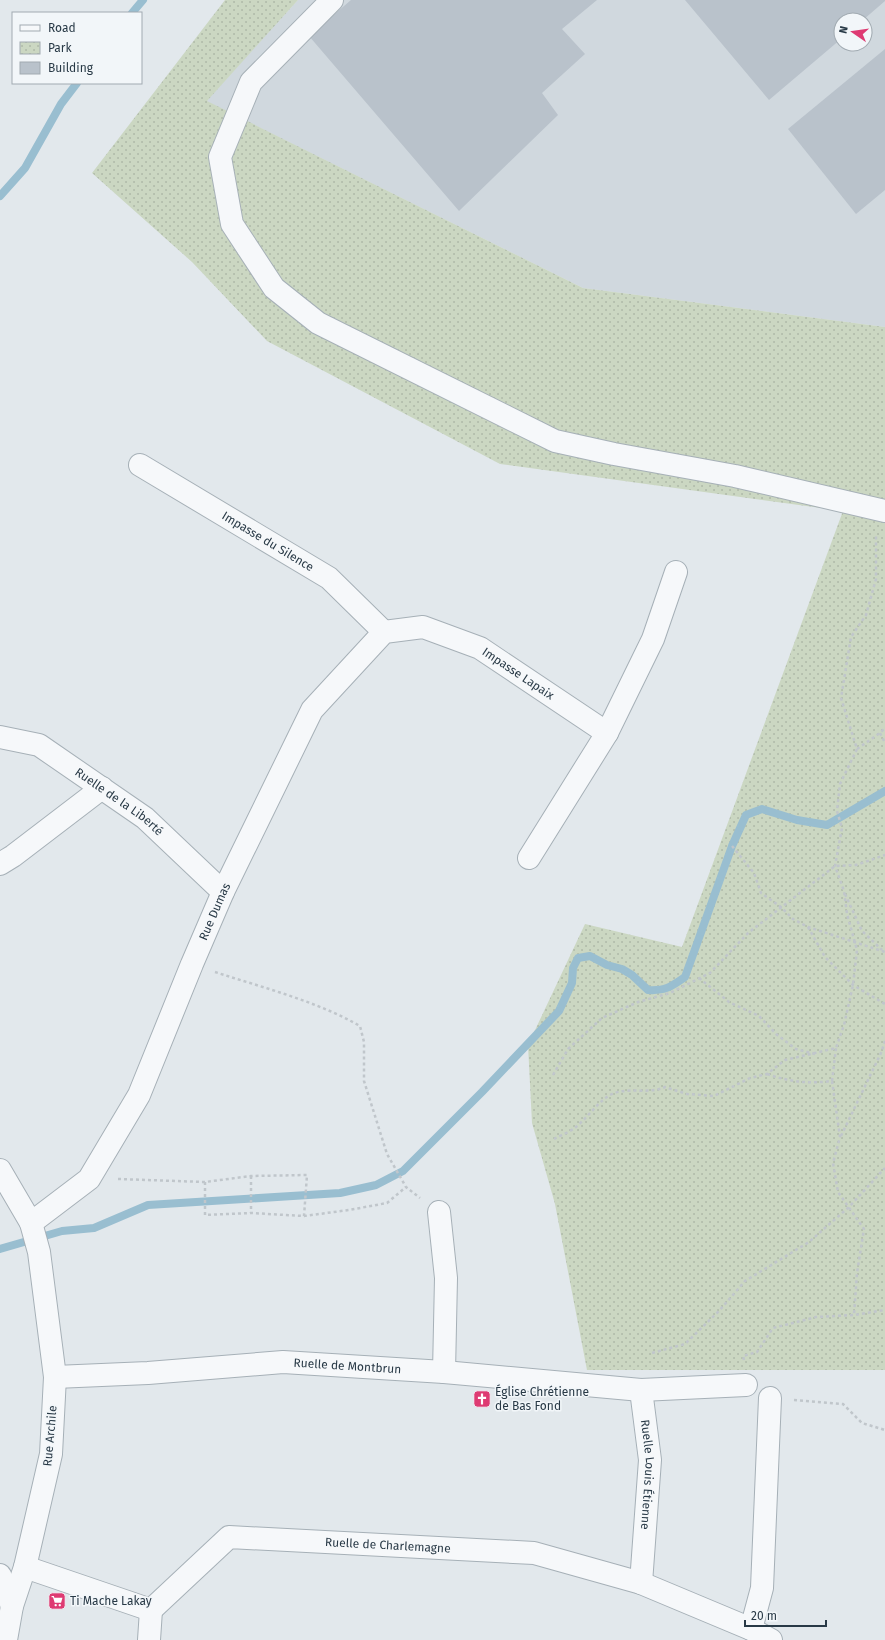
<svg xmlns="http://www.w3.org/2000/svg" width="885" height="1640" viewBox="0 0 885 1640" font-family="'Fira Sans',sans-serif">
	<defs>
		<pattern id="park-dots" width="8" height="8" patternUnits="userSpaceOnUse"><rect width="8" height="8" fill="#cbd7c2"/><path d="M2 2h.1M6 6h.1" fill="none" stroke="#aeb9a8" stroke-width="1.8" stroke-linecap="round"/></pattern>
	</defs>
	<rect width="100%" height="100%" fill="#e2e8ec"/>
	<path fill="#d0d8de" fill-rule="evenodd" d="M298,0h587v327l-302,-39 -377,-187zM841,20h24v24h-24z"/>
	<path fill="url(#park-dots)" d="M225,0h73l-91,101 376,187 302,39v1043h-298l-32,-166 -23,-81 -4,-78 57,-121 97,23 161,-436 -343,-47 -233,-123 -75,-79 -100,-89z"/>
	<g fill="none" stroke-linecap="round" stroke-linejoin="round">
		<g stroke="#99bed0" stroke-width="8">
			<path d="M132,13l11,-13"/>
			<path d="M0,196l25,-28 36,-64 16,-21"/>
			<path d="M0,1249l62,-18 32,-3 54,-23 192,-12 36,-8 27,-14 79,-79 77,-81 13,-28 1,-15 5,-10 12,-2 17,9 15,4 10,6 16,15c17,1 23,-3 37,-13l47,-131 14,-31 16,-6 35,11 30,5 58,-34"/>
		</g>
	</g>
	<g fill="#b9c2cb">
		<path d="M351,0h246l-35,29 23,25 -43,39 16,22 -99,96 -150,-175z"/>
		<path d="M685,0h200v1l-22,19h-22v19l-72,61z"/>
		<path d="M885,49v141l-29,24 -68,-85z"/>
	</g>
	<g fill="none" stroke-linecap="round" stroke-linejoin="round">
		<defs>
			<g id="minor">
				<path d="M332,0l-81,82 -31,75 12,67 42,64 44,35 237,118 59,13 121,22 150,35"/>
				<path id="s1" d="M140,465l189,113 55,54"/>
				<path id="s2" d="M0,737l39,8 106,73 78,74"/>
				<path d="M529,858l78,-125 46,-94 23,-67"/>
				<path d="M0,864l13,-8 89,-68"/>
				<path d="M0,1170l31,53 8,29 16,125 -4,77 -26,113 -13,39 -6,34"/>
				<path d="M439,1212l7,66 -2,94"/>
				<path id="s3" d="M31,1223l58,-44 50,-84 53,-131 31,-72 89,-182 72,-78 39,-5 57,21 127,85"/>
				<path id="s4" d="M55,1377l93,-4 135,-11 161,10 197,18 105,-5"/>
				<path id="s5" d="M641,1390l9,70 -9,123"/>
				<path id="s6" d="M25,1567l126,43 78,-73 305,16 107,30 110,46 20,11"/>
				<path d="M0,1575l12,31"/>
				<path d="M751,1629l11,-41 8,-190"/>
				<path d="M149,1640l2,-30"/>
			</g>
		</defs>
		<use href="#minor" stroke="#a6b0b7" stroke-width="24"/>
		<g stroke="#c0c6cb" stroke-width="2.5" stroke-dasharray="3 3" stroke-linecap="butt">
			<path d="M880,733l5,10"/>
			<path d="M857,749l23,-16 5,-5"/>
			<path d="M732,846l22,27 7,20 20,14 12,12 15,8 77,25"/>
			<path d="M845,894l17,37 20,19"/>
			<path d="M808,927l17,30 28,28 32,19"/>
			<path d="M215,972c49,16 101,29 145,54l4,16v39l23,73 19,33 14,11"/>
			<path d="M699,978l30,24 30,14 17,18 20,15 19,5"/>
			<path d="M767,1074c23,8 41,10 65,7l8,56 -7,26 5,29 26,37 -7,44 -3,42"/>
			<path d="M553,1075l15,-26 34,-31 36,-16 32,-9 40,-20 38,-40 87,-67 21,-1 29,-10"/>
			<path d="M832,1081l4,-33"/>
			<path d="M841,1136l40,-83 4,-12"/>
			<path d="M554,1139c7,-4 16,-7 22,-12 10,-8 23,-26 34,-32 17,-9 38,0 55,-8l22,7 27,2 36,-18 17,-4 18,-14 51,-12 8,-23 9,-40 4,-35 -10,-36 -3,-23 -9,-25 7,-38 -5,-17 3,-27 17,-35 -16,-51 10,-61 15,-22 10,-36v-45"/>
			<path d="M251,1176v37"/>
			<path d="M118,1179l87,3 46,-6 56,-1 -3,41"/>
			<path d="M205,1182v33l46,-2 53,3 45,-6 38,-7 19,-16"/>
			<path d="M652,1353l33,-9 34,-33 26,-30 64,-39 40,-35 36,-39"/>
			<path d="M744,1360l-1,-4 14,-4 16,-24 43,-11 38,-2 31,-5"/>
			<path d="M794,1400l49,4 19,19 23,7"/>
		</g>
		<use href="#minor" stroke="#f6f8fa" stroke-width="22"/>
	</g>
	<defs>
		<symbol id="church-square" viewBox="-11 -11 22 22"><rect x="-9" y="-9" width="18" height="18" rx="4" fill="#de3a72" stroke="#f2f6f9"/><path d="M-1.2-6h2.4v3.5h3.3v2.4h-3.3V6h-2.4V-.1h-3.3v-2.4h3.3Z" fill="#fff"/></symbol>
		<symbol id="supermarket-square" viewBox="-11 -11 22 22"><rect x="-9" y="-9" width="18" height="18" rx="4" fill="#de3a72" stroke="#f2f6f9"/><path d="M-6-5.5h2.5l.6 2H6L4.5 2H-2.5L-4.4-4H-6ZM-1.5 3.2a1.3 1.3 0 1 0 .1 0ZM3 3.2a1.3 1.3 0 1 0 .1 0Z" fill="#fff"/></symbol>
	</defs>
	<g fill-rule="evenodd">
		<use href="#church-square" x="472" y="1389" width="20" height="20"/>
		<use href="#supermarket-square" x="47" y="1591" width="20" height="20"/>
	</g>
	<g text-anchor="middle" stroke-width="3" stroke-linejoin="round" paint-order="stroke">
		<g font-size="12" fill="#283946" stroke="#f2f6f9">
			<text dy="4" stroke="none"><textPath href="#s1" startOffset="149">Impasse du Silence</textPath></text>
			<text dy="4" stroke="none"><textPath href="#s3" startOffset="845">Impasse Lapaix</textPath></text>
			<text dy="4" stroke="none"><textPath href="#s2" startOffset="138">Ruelle de la Liberté</textPath></text>
			<text dy="4" stroke="none"><textPath href="#s3" startOffset="369">Rue Dumas</textPath></text>
			<text dy="4" stroke="none"><textPath href="#s4" startOffset="293">Ruelle de Montbrun</textPath></text>
			<text transform="translate(50 1436) rotate(-85)" y="4">Rue Archile</text>
			<text dy="4" stroke="none"><textPath href="#s5" startOffset="85">Ruelle Louis Étienne</textPath></text>
			<text dy="4" stroke="none"><textPath href="#s6" startOffset="399">Ruelle de Charlemagne</textPath></text>
		</g>
		<g font-size="12" fill="#283946" stroke="#f2f6f9" text-anchor="start">
			<text x="495" y="1396">Église Chrétienne<tspan x="495" dy="14">de Bas Fond</tspan></text>
			<text x="70" y="1605">Ti Mache Lakay</text>
		</g>
	</g>
	<rect x="12" y="12" width="130" height="72" fill="#f2f6f9" stroke="#a1aab1"/>
	<rect x="20" y="25" width="20" height="6" fill="#f6f8fa" stroke="#a1aab1"/>
	<text x="48" y="32" font-size="12" fill="#283946">Road</text>
	<rect x="20" y="42" width="20" height="12" fill="url(#park-dots)" stroke="#a1aab1"/>
	<text x="48" y="52" font-size="12" fill="#283946">Park</text>
	<rect x="20" y="62" width="20" height="12" fill="#b9c2cb" stroke="#a1aab1"/>
	<text x="48" y="72" font-size="12" fill="#283946">Building</text>
	<g transform="translate(853 32) rotate(283)"><circle r="19" fill="#f2f6f9" stroke="#a1aab1"/>
	<path d="M0-3L7 15L0 10L-7 15Z" fill="#de3a72"/>
	<text y="-6" font-size="11" font-weight="bold" text-anchor="middle" fill="#283946">N</text>
	</g>
	<path d="M745 1620v6h81v-6" fill="none" stroke="#283946" stroke-width="2"/>
	<text x="751" y="1620" font-size="12" fill="#283946" stroke="#f2f6f9" stroke-width="3" paint-order="stroke">20 m</text>
</svg>
